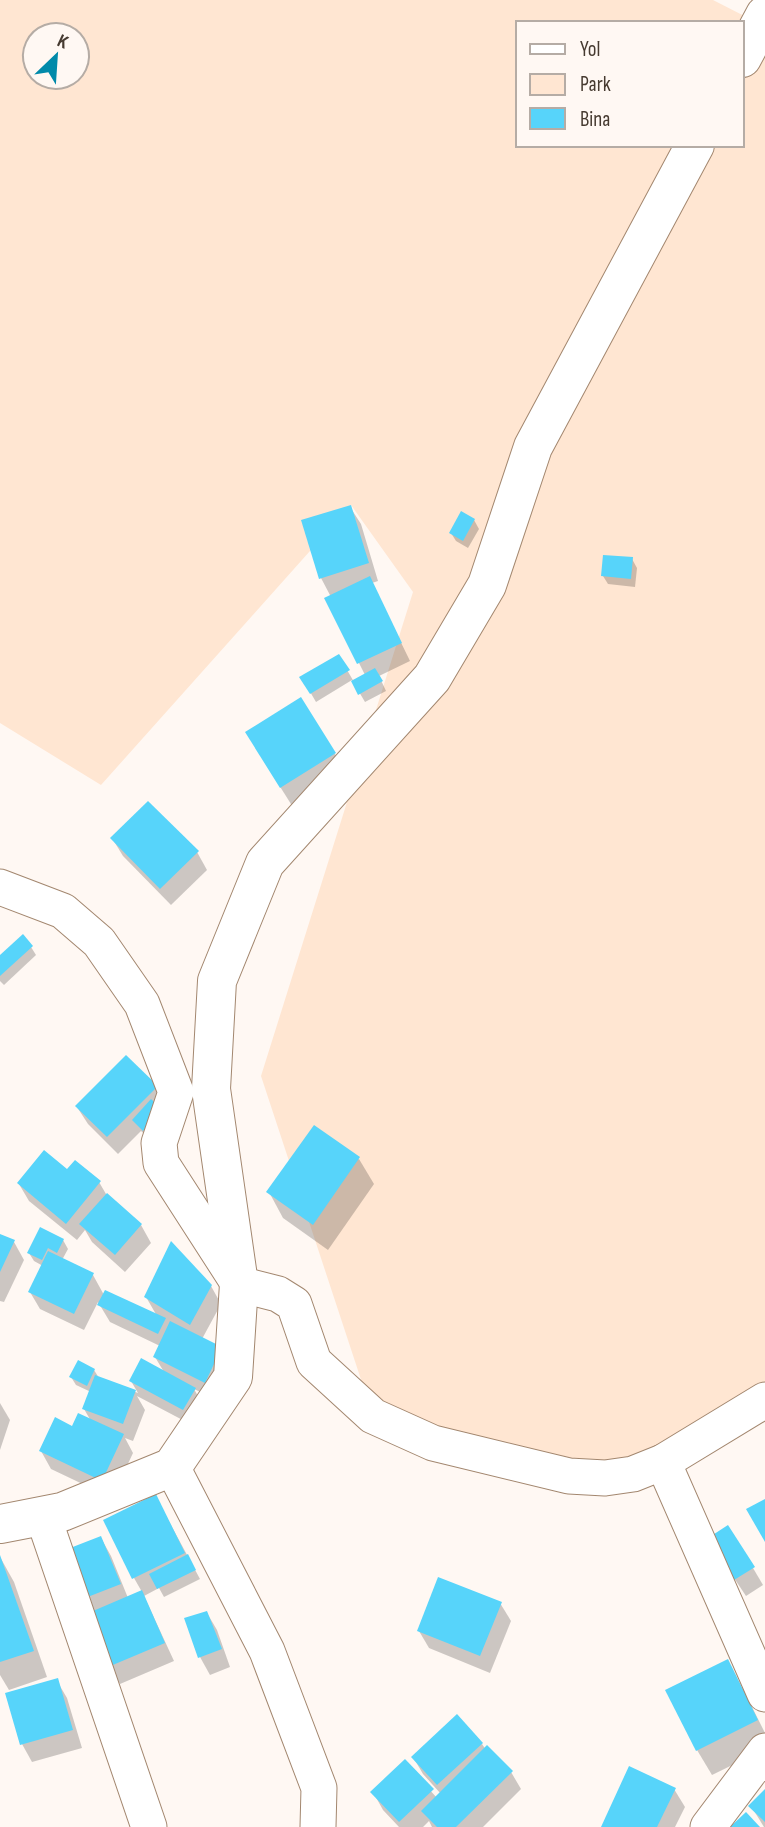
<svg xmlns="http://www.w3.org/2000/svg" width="765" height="1827" viewBox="0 0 765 1827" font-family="'Sofia Sans Condensed',sans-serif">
	<rect width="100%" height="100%" fill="#fff8f3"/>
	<path fill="#ffe6d2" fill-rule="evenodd" d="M0,0h713l47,24 5,-6v1400l-132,56 -260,-58 -112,-340 152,-484 -62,-87 -250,280 -101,-62zM518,23h224v122h-224zM35,35h42v42h-42z"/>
	<g fill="#0003">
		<path d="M350,507l11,17 17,57 -6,2 38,78 -31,15 7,15 -21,11 -13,-22 -36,22 -14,-24 37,-22 15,26 11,-7 -38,-76 4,-2 -10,-19z"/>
		<path d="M474,520l5,9 -11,19 -12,-7 -5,-8z"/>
		<path d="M632,559l5,9 -2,19 -27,-3 -5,-8z"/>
		<path d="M335,754l14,25 -53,33 -34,-54z"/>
		<path d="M112,838l85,14 10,18 -36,35 -48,-49z"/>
		<path d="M31,947l5,8 -32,30 -4,-4v-23z"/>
		<path d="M156,1087l10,18 -17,33 -8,-7 -23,23 -30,-30 -11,-17z"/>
		<path d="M359,1159l15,25 -46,66 -45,-32 -14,-26z"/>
		<path d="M67,1172l32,10 7,12 35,31 10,18 -26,29 -33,-30 -7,-12 -8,10 -48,-39 -10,-17z"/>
		<path d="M0,1235l14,7 10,18 -20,42 -4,-1z"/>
		<path d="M63,1240l5,9 -6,11 31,15 11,20 53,21 -11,-19 65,-11 10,18 -19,35 19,9 -6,51 -21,-10 10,18 -10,19 -57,-30 8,14 -12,31 -8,-3 8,15 -21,45 -61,-29 -10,-18 32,-23 18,-7 -7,-12 7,-17 -15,-7 -5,-8 23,-7 5,8 39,15 -7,-12 33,-9 -9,-15 5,-11 -50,-24 -12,-20 -14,28 -44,-21 -10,-17 13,-26 -9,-5 -5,-8z"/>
		<path d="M0,1403l10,17 -10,30z"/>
		<path d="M165,1514l35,65 -36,18 -5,-9 -15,8 30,65 -54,23 -10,-17 -24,-69 15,-60 10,18 17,42 14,-6 -8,-14z"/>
		<path d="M0,1557l14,25 33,95 -38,13 -9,-15z"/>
		<path d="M720,1557l33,11 10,17 -17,11z"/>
		<path d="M500,1603l11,18 -21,52 -61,-25 -10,-17z"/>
		<path d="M207,1613l10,17 13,37 -20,8 -10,-18z"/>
		<path d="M57,1681l10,17 15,50 -50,14 -10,-18z"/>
		<path d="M742,1687l23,46v16l-53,26 -15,-25z"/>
		<path d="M482,1744l4,6 25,22 10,17 -38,38h-51l-3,-6 -6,6h-24l-16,-17 -10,-18 32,-30 32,36 4,-4 -18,-20 -10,-17z"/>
		<path d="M674,1789l11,18 -10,20h-72z"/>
		<path d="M765,1791v36h-1l-13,-21z"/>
	</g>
	<g fill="#57d4fa">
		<path d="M351,505l18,58 -50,16 -18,-59z"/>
		<path d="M461,511l14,8 -12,22 -14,-8z"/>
		<path d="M603,555l30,2 -2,22 -30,-3z"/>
		<path d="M370,576l32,67 -45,21 -33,-66z"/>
		<path d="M339,654l11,16 -40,24 -11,-17z"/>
		<path d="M375,668l8,13 -25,14 -7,-14z"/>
		<path d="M301,697l35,56 -56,35 -35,-56z"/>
		<path d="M148,801l51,50 -39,38 -50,-51z"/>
		<path d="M23,934l10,12 -33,30v-21z"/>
		<path d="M126,1055l32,31 -51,51 -32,-31z"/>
		<path d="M151,1099l12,11 -20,21 -11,-11z"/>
		<path d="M314,1125l46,32 -47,68 -47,-33z"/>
		<path d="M44,1150l23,19 8,-9 26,21 -35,43 -49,-41z"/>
		<path d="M107,1193l35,31 -27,31 -36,-31z"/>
		<path d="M40,1227l24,12 -7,14 -9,-5 -6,12 -15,-7z"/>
		<path d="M0,1234l15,6 -15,32z"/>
		<path d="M171,1241l41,44 -22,40 -46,-28z"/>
		<path d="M48,1251l46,22 -20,41 -46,-22z"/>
		<path d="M105,1290l61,28 -8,16 -61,-29z"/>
		<path d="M170,1321l52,26 -17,36 -52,-26z"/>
		<path d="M141,1358l55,30 -13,22 -54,-29z"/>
		<path d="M78,1360l17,9 -8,17 -18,-9z"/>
		<path d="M95,1375l41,15 -13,34 -41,-15z"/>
		<path d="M78,1413l46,21 -22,47 -63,-30 16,-34 17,9z"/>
		<path d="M156,1494l29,59 -53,26 -29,-59z"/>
		<path d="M765,1499v43l-19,-33z"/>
		<path d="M728,1525l27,42 -21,13 -26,-42z"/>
		<path d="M101,1536l20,48 -36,14 -20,-48z"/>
		<path d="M188,1554l8,16 -39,19 -8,-15z"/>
		<path d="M0,1555l34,96 -34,11z"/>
		<path d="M438,1577l64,25 -22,54 -63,-25z"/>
		<path d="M142,1590l23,53 -57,24 -22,-53z"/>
		<path d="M207,1611l15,38 -24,9 -14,-40z"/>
		<path d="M728,1659l30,61 -62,31 -31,-61z"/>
		<path d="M58,1678l15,52 -53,15 -15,-52z"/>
		<path d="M457,1714l26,29 -46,42 -26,-28z"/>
		<path d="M487,1745l26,26 -57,56h-19l-16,-16z"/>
		<path d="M405,1759l29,30 -35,33 -29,-30z"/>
		<path d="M629,1766l47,22 -19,39h-56z"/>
		<path d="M765,1789v33l-17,-16z"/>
		<path d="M746,1812l14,15h-30z"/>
	</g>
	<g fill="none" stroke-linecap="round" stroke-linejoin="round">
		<defs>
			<g id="minor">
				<path d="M0,887l63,24 36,31 43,62 34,88 -17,51 2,20 78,121 39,10 16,10 20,58 59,54 60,27 136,33 36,2 28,-4 30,-12 102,-62"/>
				<path d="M663,1462l102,232"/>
				<path d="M172,1467l95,184 52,137 -1,39"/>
				<path d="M43,1516l106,311"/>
				<path d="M708,1827l57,-76"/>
			</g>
			<g id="tertiary">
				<path d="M742,58l23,-43"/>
				<path d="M0,1524l62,-12 110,-45 61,-90 6,-93 -28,-195 6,-108 48,-118 167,-185 55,-93 46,-138 162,-302"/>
			</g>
		</defs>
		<use href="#minor" stroke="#a3876f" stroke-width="37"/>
		<use href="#tertiary" stroke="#a3876f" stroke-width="40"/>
		<use href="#minor" stroke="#fff" stroke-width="35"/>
		<use href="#tertiary" stroke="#fff" stroke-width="38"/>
	</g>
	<rect x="516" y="21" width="228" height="126" fill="#fff8f3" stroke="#b5aca5" stroke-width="2"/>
	<rect x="530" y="44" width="35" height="10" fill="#ffffff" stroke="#b5aca5" stroke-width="2"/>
	<text x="580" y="56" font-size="21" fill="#463a30">Yol</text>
	<rect x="530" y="74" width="35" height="21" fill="#ffe6d2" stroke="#b5aca5" stroke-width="2"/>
	<text x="580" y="91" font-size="21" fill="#463a30">Park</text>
	<rect x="530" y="108" width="35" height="21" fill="#57d4fa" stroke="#b5aca5" stroke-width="2"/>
	<text x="580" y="126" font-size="21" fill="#463a30">Bina</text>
	<g transform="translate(56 56) rotate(25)"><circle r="33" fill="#fff8f3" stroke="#b5aca5" stroke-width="2"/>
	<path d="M0-5L12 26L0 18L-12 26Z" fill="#018aaa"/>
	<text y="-10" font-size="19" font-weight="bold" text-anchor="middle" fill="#463a30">K</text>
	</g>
</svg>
